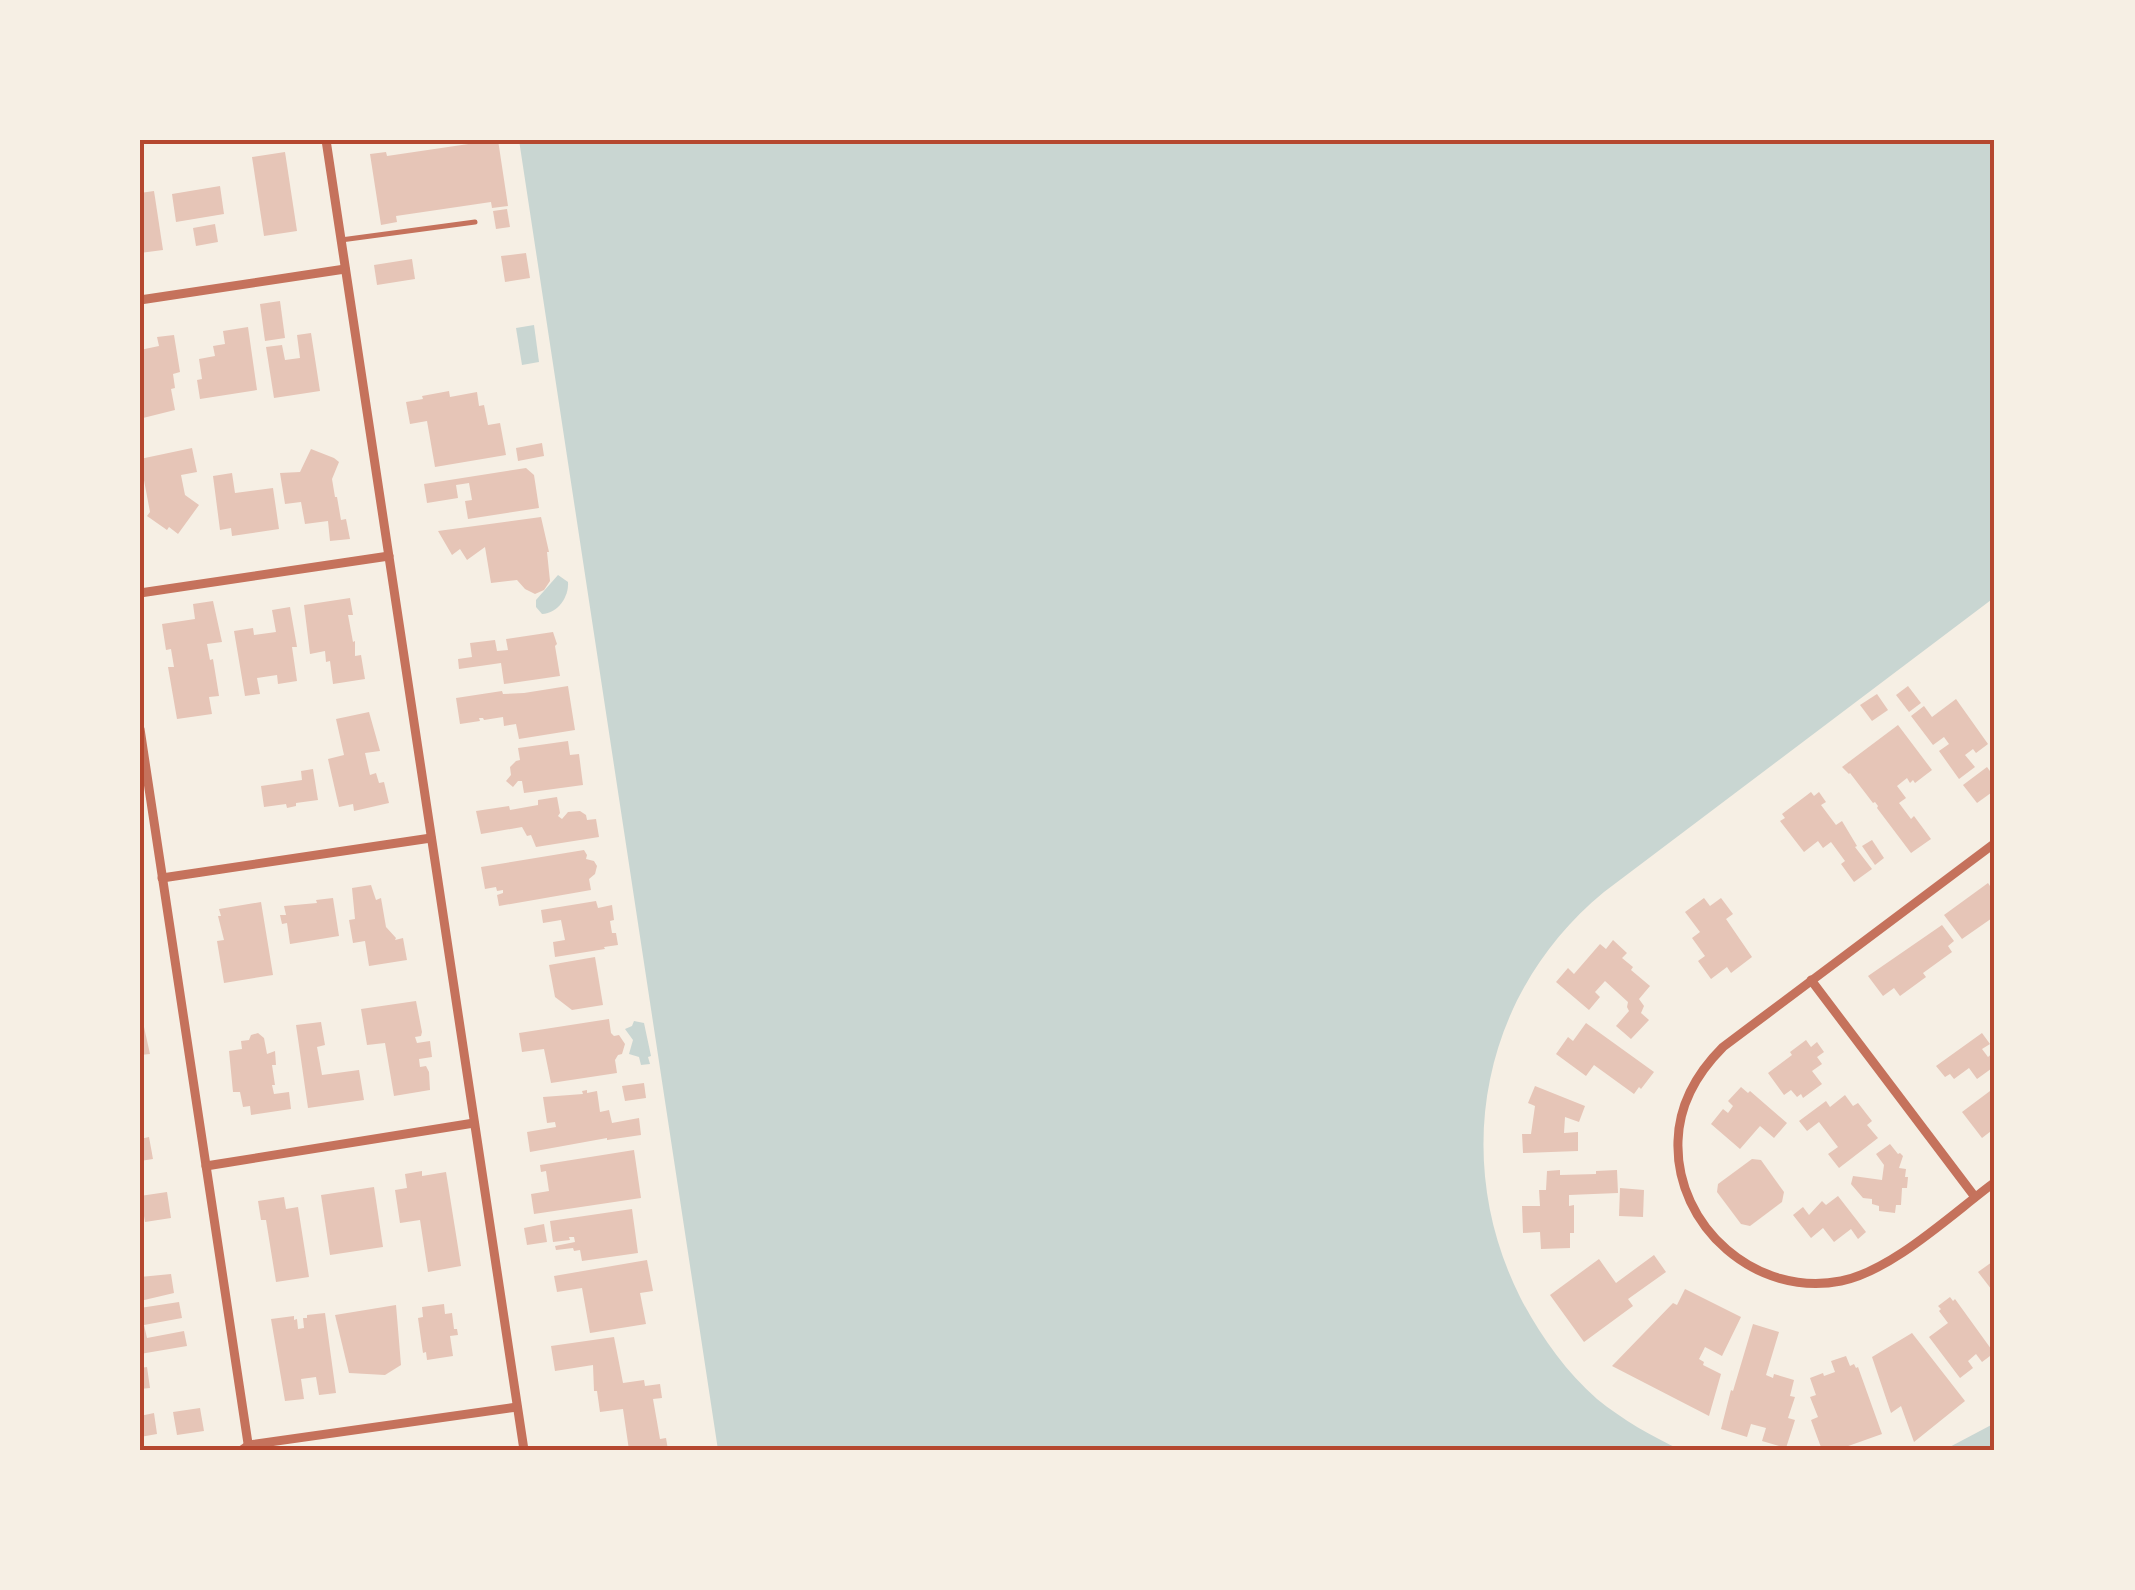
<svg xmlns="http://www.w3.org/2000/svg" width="2135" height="1590" viewBox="0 0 2135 1590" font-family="Rubik,sans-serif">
	<rect width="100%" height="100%" fill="#f6efe4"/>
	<g fill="#c9d6d2">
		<path d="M519,140h1476v457l-391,295c-122,100 -154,265 -84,405 19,37 45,74 77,102 26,21 54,37 84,51h-963z"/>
		<path d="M534,325l5,37 -17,3 -6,-37z"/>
		<path d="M558,575l10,7c1,15 -10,31 -26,32l-6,-7v-7z"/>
		<path d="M634,1021l10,2 7,33 -3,1 2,7 -9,1 -2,-8 -10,-3 4,-14 -8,-11 7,-3z"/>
		<path d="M1995,1423v27h-51z"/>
	</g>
	<g fill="#e6c5b7">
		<path d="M482,140h16l10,66 -16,2 -1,-6 -95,14 1,6 -16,3 -11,-71 16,-2 1,4 95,-14z"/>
		<path d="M285,152l12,79 -33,5 -12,-79z"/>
		<path d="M220,186l4,28 -48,8 -4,-28z"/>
		<path d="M154,191l9,59 -23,3v-60z"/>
		<path d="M507,209l3,18 -14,2 -3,-18z"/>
		<path d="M215,224l3,18 -22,4 -3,-18z"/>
		<path d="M526,253l4,25 -25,4 -4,-26z"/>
		<path d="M412,259l3,20 -38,6 -3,-20z"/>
		<path d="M280,301l5,37 -20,3 -5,-37z"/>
		<path d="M248,327l9,63 -57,9 -3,-19 5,-1 -3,-20 16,-3 -2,-10 12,-2 -2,-13z"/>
		<path d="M311,333l9,58 -46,7 -8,-51 16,-2 3,15 15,-2 -3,-23z"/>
		<path d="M174,335l6,37 -7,2 2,14 -4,1 4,21 -32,8 -3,-16h3l-3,-11v-41l19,-4 -2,-9z"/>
		<path d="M449,391l1,6 27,-5 2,14 5,-1 4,20 12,-2 6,32 -71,12 -8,-46 -17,3 -4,-22 17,-3 -1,-3z"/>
		<path d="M542,443l2,13 -26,5 -2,-13z"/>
		<path d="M192,448l5,24 -16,3 4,20 14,10 -21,29 -9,-7 -2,3 -20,-14 3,-4 -10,-53z"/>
		<path d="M311,449l23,9 5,4 -7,17 3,18h2l4,23 5,-1 4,20 -20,2 -2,-20 -23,3 -4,-22 -16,2 -5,-31 20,-1z"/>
		<path d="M526,468l8,7 5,33 -71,11 -3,-18 7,-1 -3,-17 -13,2 2,13 -31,5 -3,-19z"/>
		<path d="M232,473l3,20 38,-5 6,41 -47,7 -1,-8 -11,2 -7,-54z"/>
		<path d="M541,517l8,35h-2l3,29 -6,9 -9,4 -10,-5 -8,-9 -26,3 -6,-36 -18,13 -7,-11 -8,6 -14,-24z"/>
		<path d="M350,598l3,17h-5l5,27 2,-1v15l6,-1 4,24 -32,5 -3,-23 -4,1 -1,-11 -15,3 -6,-49z"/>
		<path d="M213,601l9,41 -15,2 3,16 3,-1 6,37 -10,1 3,17 -35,5 -9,-52h6l-3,-18 -5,1 -4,-26 33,-5 -2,-15z"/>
		<path d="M290,607l7,40h-5l5,34 -19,3 -1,-9 -20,3 3,16 -15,2 -11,-65 19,-3 1,7 22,-3 -4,-22z"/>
		<path d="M553,632l4,12 -2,2 5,30 -56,8 -3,-21 -42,6 -1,-10 14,-2 -2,-14 25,-3 2,11 11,-1 -2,-11z"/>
		<path d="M568,686l7,44 -56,9 -3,-15 -12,2 -1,-9 -19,3 -1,-2h-4l1,3 -20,3 -4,-26 46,-7 1,3 21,-1z"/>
		<path d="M1908,686l13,17 -12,9 -13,-17z"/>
		<path d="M1877,694l11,16 -16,11 -12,-16z"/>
		<path d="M1956,699l32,45 -12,9 -3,-4 -8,6 10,12 -16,12 -20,-28 10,-7 -5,-7 -11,8 -22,-29 13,-10 8,11z"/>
		<path d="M369,712l11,39 -15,2 5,22 6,-2 3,10 5,-1 5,21 -35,8 -1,-7 -14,3 -11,-48 16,-4 -8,-36z"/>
		<path d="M1898,725l34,45 -17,13 -2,-3 -3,3 -3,-5 -10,8 9,12 -7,5 12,16 3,-3 17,23 -20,14 -34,-45 1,-2 -3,-4 -2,1 -23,-30 -1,1 -7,-7z"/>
		<path d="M568,741l2,14 9,-1 4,31 -59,8 -2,-12h-4l-5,6 -7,-6 5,-6 -1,-8 6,-6 4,-1 -2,-12z"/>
		<path d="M1987,767l8,11v12l-18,13 -14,-18z"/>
		<path d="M313,769l5,31 -22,3v3l-9,2 -1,-4 -22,3 -3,-21 41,-6 -1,-9z"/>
		<path d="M1811,792l3,4 5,-4 7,10 -5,3 15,20 6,-4 15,25 -2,1 17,22 -18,13 -13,-18 4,-3 -14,-19 -8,6 -5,-7 -14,11 -24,-31 5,-3 -3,-4z"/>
		<path d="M557,797l3,16 -2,3 4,3 6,-7 12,-1 6,4 1,5 9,-1 3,18 -63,10 -5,-12 -4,1 -5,-9 -41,7 -5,-23 33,-5 1,4 28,-5v-5z"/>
		<path d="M1872,840l12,18 -9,7 -13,-19z"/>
		<path d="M584,850l3,5 -1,4 8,2 3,5 -2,8 -6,5 2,11 -92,16 -2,-11 6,-2v-3l-6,1 -1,-4 -11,2 -4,-22z"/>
		<path d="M1995,882v34l-33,23 -18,-24 44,-32 2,3z"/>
		<path d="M371,885l5,15 5,-2 5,29 10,11 -1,2 8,-2 4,22 -38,6 -4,-25 -12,2 -4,-23 6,-1 -3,-31z"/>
		<path d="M333,898l6,38 -49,8 -3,-21 -5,1 -2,-9h6l-2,-9 33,-3 -1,-3z"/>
		<path d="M1704,898l6,8 11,-8 12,16 -7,5 26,38 -21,16 -4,-6 -16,12 -13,-18 7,-5 -13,-18 8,-6 -15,-20z"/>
		<path d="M596,901l2,7 14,-3 2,15 -4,1 2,12h4l2,12 -14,2 1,2 -50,8 -2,-15 12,-2 -4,-20 -18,3 -2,-13z"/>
		<path d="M261,902l12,73 -49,8 -7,-42 7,-1 -6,-24h3l-2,-7z"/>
		<path d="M1942,925l12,16 -6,5 4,6 -29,21 3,4 -26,19 -6,-8 -11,8 -15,-20z"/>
		<path d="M1613,940l14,13 -5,5 11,9 -2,3 19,16 -11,13 5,7 -3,7 8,7 -18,19 -15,-13 13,-15 -2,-4 1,-5 -23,-21 -10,11 5,5 -11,13 -33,-28 12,-14 6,6 26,-30 6,5z"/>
		<path d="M595,957l8,48 -31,5 -17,-13 -6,-32z"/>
		<path d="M416,1001l6,31 -1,4 -6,1 2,6 13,-2 2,16 -13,2 1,8 6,-1 3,6 1,18 -36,6 -9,-53 -18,2 -6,-36z"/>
		<path d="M609,1019l2,14 3,3 5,-1 6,9 -3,10 -4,1 -3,5 2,13 -66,10 -7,-34 -22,3 -3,-19z"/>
		<path d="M321,1022l4,23 -8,2 5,28 37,-5 5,30 -56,8 -12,-83z"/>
		<path d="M1586,1023l68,49 -13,17 -2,-2 -5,7 -40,-29 -8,11 -30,-22 12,-17 5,4z"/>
		<path d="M144,1027l6,27 -10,1v-27z"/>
		<path d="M258,1033l6,5 3,16 8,-3 1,14h-4l3,20h-3l2,9 15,-2 2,17 -40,6 -1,-9 -7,1 -3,-15h-7l-4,-41 13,-2 -1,-8 8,-1 2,-5z"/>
		<path d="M1982,1033l8,11 -8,5 6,8 7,-6v15l-18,13 -8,-11 -15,11 -4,-5 -5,3 -9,-11z"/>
		<path d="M1806,1040l5,7 6,-5 7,10 -7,5 5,7 -10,7 10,13 -19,14 -2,-4 -4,3 -6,-7 -7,5 -16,-22 24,-18 -2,-3z"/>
		<path d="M644,1083l2,15 -21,3 -3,-15z"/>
		<path d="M1535,1086l50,20 -6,16 -14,-5 -1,16 14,-1v19l-55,2 -1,-19h9l4,-28 -7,-3z"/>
		<path d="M1741,1087l7,6 2,-2 37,32 -13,15 -14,-12 -20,23 -29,-25 12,-15 5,4 5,-7 -5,-5z"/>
		<path d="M587,1090v3l10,-2 3,21 9,-2 3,13 27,-5 2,17 -34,5v-2l-77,14 -3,-20 29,-5 -1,-5 -8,1 -4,-26 40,-3 -1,-3z"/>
		<path d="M1990,1091l5,7v30l-13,10 -20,-26z"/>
		<path d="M1845,1095l8,11 5,-3 14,18 -5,4 11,13 -39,30 -11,-14 10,-7 -19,-25 -12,9 -8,-10 27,-20 4,6z"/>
		<path d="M149,1137l4,22 -13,2v-22z"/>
		<path d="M1890,1144l8,10 2,-1 3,3 -4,12 7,1 -1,8h3l-1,11h-5l-1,17h-5l-1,8 -16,-2v-5l-7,-2v-5l-9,-1 -12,-14 2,-8 29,4 2,-15 -8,-11z"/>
		<path d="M634,1150l7,48 -107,16 -3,-20 18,-3 -3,-20 -5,1 -1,-7z"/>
		<path d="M1752,1159l9,1 23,32 -2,10 -32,24 -9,-2 -24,-32 1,-8z"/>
		<path d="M1560,1170v5l36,-1v-3l21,-1 1,23 -49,2v11l5,-1v28h-4v15l-29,1 -1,-17 -17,1 -1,-27h18l-1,-16h7l1,-19z"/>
		<path d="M422,1171v5l24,-4 15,94 -33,6 -8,-52 -20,3 -5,-33 12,-2 -2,-14z"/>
		<path d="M374,1187l9,60 -53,8 -9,-60z"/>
		<path d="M1620,1188l24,2 -1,27 -24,-1z"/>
		<path d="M167,1192l4,26 -26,4 -1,-6 -4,1v-21z"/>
		<path d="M1838,1196l28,36 -8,7 -7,-10 -17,13 -11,-14 -12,10 -18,-23 10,-8 6,8 13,-14 4,4z"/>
		<path d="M284,1197l2,12 12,-2 11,70 -33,5 -10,-62h-5l-3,-19z"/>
		<path d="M632,1209l6,44 -56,8 -2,-11 -6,1 -1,-3 -17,2 -1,-4 20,-4 -1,-5h-5l1,3 -17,2 -3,-21z"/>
		<path d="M544,1224l3,18 -20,3 -3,-17z"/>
		<path d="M1654,1255l12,17 -38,27 5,7 -49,36 -34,-47 49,-36 17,24z"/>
		<path d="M647,1260l6,31 -13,2 6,31 -56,9 -8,-45 -25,4 -3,-16z"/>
		<path d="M1992,1262l3,4v28l-17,-22z"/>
		<path d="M171,1274l3,19 -34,8v-24z"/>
		<path d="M1685,1289l56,28 -19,39 -17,-9 -6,12 5,3 -1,3 18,9 -12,42 -97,-50 61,-63 4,2z"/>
		<path d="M1950,1297l3,4 2,-2 39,54 -12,9 -6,-8 -8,7 5,7 -13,10 -31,-41 19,-14 -9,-12 2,-2 -3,-3z"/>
		<path d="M179,1302l3,16 -38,7 3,13 37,-7 3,15 -47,8v-46z"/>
		<path d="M444,1304l1,10 7,-1 2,16h3l1,6 -8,1 3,20 -26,4 -1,-8 -3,1 -5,-35 5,-1 -1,-10z"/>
		<path d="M396,1305l5,60 -16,10 -36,-2 -14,-58z"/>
		<path d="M325,1313l11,80 -17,2 -3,-18 -15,2 3,20 -19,2 -14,-82 23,-3v4l3,-1 1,10 6,-1 -1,-10h4v-3z"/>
		<path d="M1753,1324l26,8 -13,43 7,3 1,-4 20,6 -4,16 5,1 -7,21 7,2 -9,28 -24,-7 4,-13 -15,-4 -4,13 -26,-8 10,-39 2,1z"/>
		<path d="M1912,1333l53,68 -51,41 -13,-36 -10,7 -19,-56z"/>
		<path d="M614,1337l9,46 21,-3 1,6 15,-2 2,14 -9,1 7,40 6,-1 2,12h-39l-6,-41 -23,3 -3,-21h-3l-1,-26 -38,6 -4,-25z"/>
		<path d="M1846,1356l4,10 4,-2 2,4 2,-1 24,67 -45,16h-15l-11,-30 7,-3 -8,-20 6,-2 -6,-17 13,-5 1,3 11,-4 -4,-11z"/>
		<path d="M147,1367l3,21 -10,1v-21z"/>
		<path d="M200,1408l4,23 -27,4 -4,-23z"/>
		<path d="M154,1413l3,21 -17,3v-21z"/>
	</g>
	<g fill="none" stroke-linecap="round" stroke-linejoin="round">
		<path stroke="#c5725c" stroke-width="5" d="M341,240l134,-18"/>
		<g stroke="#c5725c" stroke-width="9">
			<path d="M326,140l198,1310"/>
			<path d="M140,300l205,-31"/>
			<path d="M140,593l249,-37"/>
			<path d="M140,729l109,721"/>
			<path d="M1995,843l-272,204c-25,25 -44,57 -45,94 -3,86 79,157 163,140 51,-10 112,-68 154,-99"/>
			<path d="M162,878l269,-40"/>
			<path d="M1811,980l164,217"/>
			<path d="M206,1166l268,-43"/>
			<path d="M242,1450l7,-5 268,-38"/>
		</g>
	</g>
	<rect width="2135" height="1590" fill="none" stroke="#f6efe4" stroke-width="285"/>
	<rect x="142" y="142" width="1850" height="1306" fill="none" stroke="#b5482f" stroke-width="4"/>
</svg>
